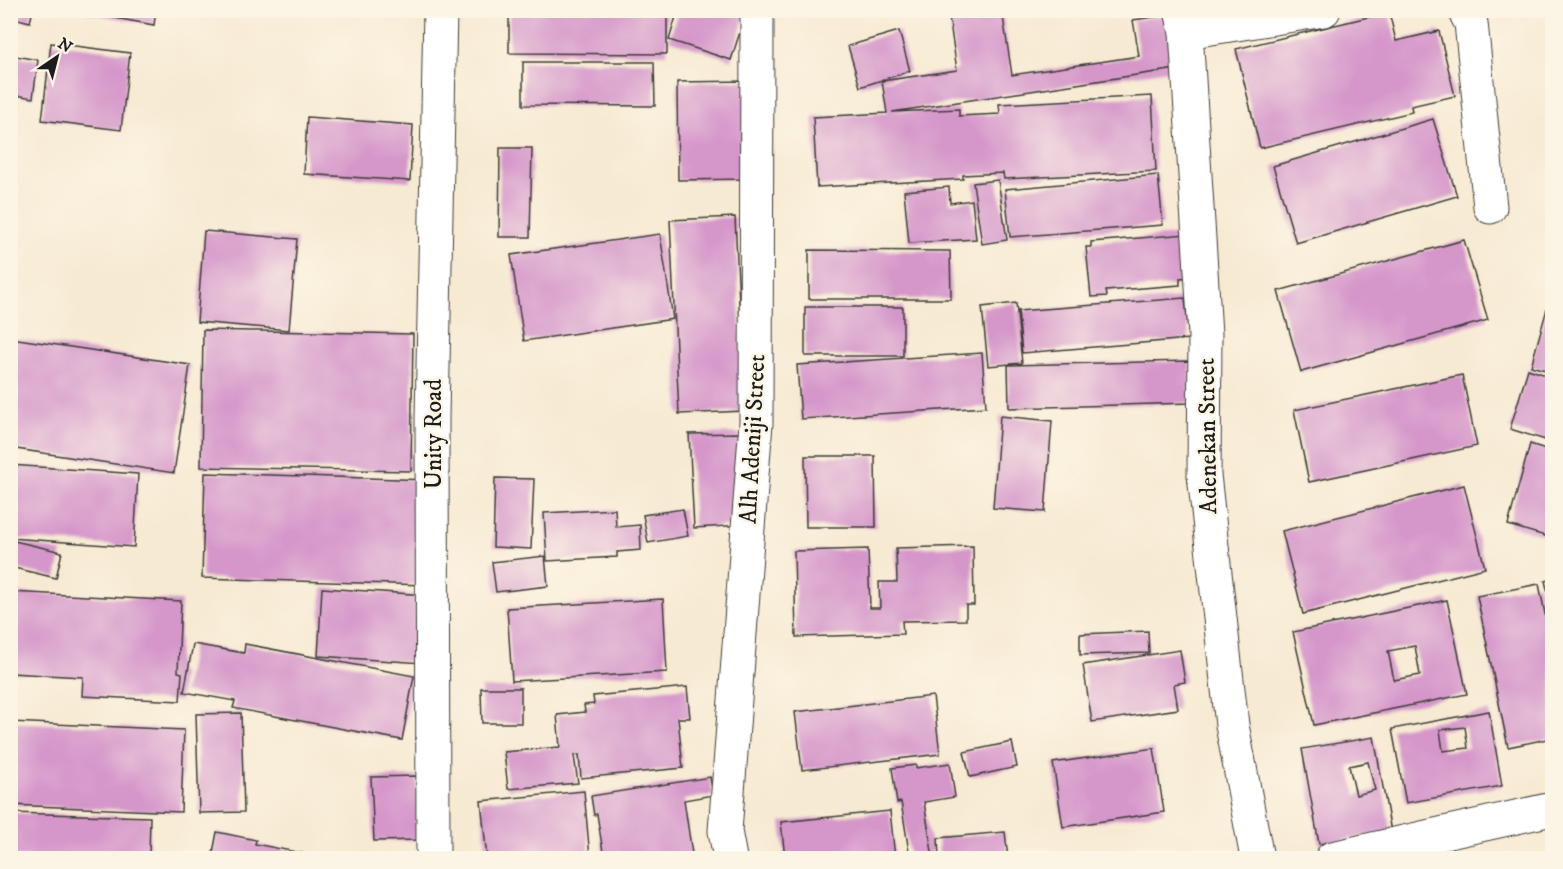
<svg xmlns="http://www.w3.org/2000/svg" width="1563" height="869" viewBox="0 0 1563 869" font-family="'IM FELL DW Pica',serif">
	<rect width="100%" height="100%" fill="#fcf5e5"/>
	<filter id="ink" filterUnits="userSpaceOnUse"><feTurbulence type="fractalNoise" baseFrequency=".0167" numOctaves="2"/><feDisplacementMap in="SourceGraphic" scale="12" xChannelSelector="R" yChannelSelector="G"/><feConvolveMatrix kernelMatrix="1 2 1 2 8 2 1 2 1" color-interpolation-filters="sRGB"/></filter>
	<filter id="wash" filterUnits="userSpaceOnUse"><feTurbulence type="fractalNoise" baseFrequency=".008" numOctaves="4" result="noise"/><feDisplacementMap in="SourceGraphic" scale="24" xChannelSelector="R" yChannelSelector="G"/><feGaussianBlur stdDeviation="1.35" result="paint"/><feColorMatrix in="noise" values="0 0 0 0 0 0 0 0 0 0 0 0 0 0 0 0 0 1.4 0 .05"/><feComposite in="paint" operator="in"/></filter>
	<g filter="url(#wash)">
		<rect width="100%" height="100%" fill="#f7ead3"/>
		<g id="blocks">
			<g fill="#d597ca" fill-rule="evenodd">
				<path d="M10,10h23l-3,12 -20,-5z"/>
				<path d="M71,10h85l-2,15z"/>
				<path d="M509,10h158v44l-158,-1z"/>
				<path d="M678,10h69l-16,50 -62,-20z"/>
				<path d="M948,10h54l10,65 127,-19 -6,-36 35,-5 8,54 -284,43 67,-3v7l41,-2 -1,-10 153,-8 4,75 -152,8 -1,-6 -40,2v4l-146,8 -4,-70 74,-4 -5,-32 75,-11z"/>
				<path d="M1389,12l7,29 43,-10 16,65 -44,10 1,6 -152,36 -24,-99z"/>
				<path d="M899,31l11,40 -50,16 -12,-41z"/>
				<path d="M51,43l79,10 -9,77 -79,-10z"/>
				<path d="M10,55l28,5 -5,38 -23,-4z"/>
				<path d="M523,62h131l1,44 -132,-1z"/>
				<path d="M748,81l1,98 -71,1 -1,-98z"/>
				<path d="M307,117l106,8 -3,56 -106,-7z"/>
				<path d="M1433,119l24,77 -161,47 -23,-77z"/>
				<path d="M500,148h32l-2,89h-31z"/>
				<path d="M1158,175l5,50 -153,12 -5,-48z"/>
				<path d="M998,180l9,60 -25,4 -9,-61z"/>
				<path d="M949,187l1,16 22,-3 4,39 -67,4 -5,-52z"/>
				<path d="M735,217l9,194 -65,3 -9,-194z"/>
				<path d="M204,231l93,8 -8,91 -92,-8z"/>
				<path d="M660,234l13,85 -149,22 -13,-86z"/>
				<path d="M1187,234l4,43 -11,1v7l-74,6 1,5 -16,1 -5,-50h5v-5z"/>
				<path d="M1464,240l24,80 -187,52 -23,-81z"/>
				<path d="M809,250l141,1 1,48h-142z"/>
				<path d="M1185,298l4,41 -167,14 -4,-42z"/>
				<path d="M1016,303l6,60 -34,3 -6,-59z"/>
				<path d="M1548,305l4,2v65l-21,-6z"/>
				<rect x="805" y="307" width="98" height="49"/>
				<path d="M203,330l210,4 -2,137 -210,-4z"/>
				<path d="M11,338l179,27 -16,108 -164,-25z"/>
				<path d="M982,353l4,54 -185,12 -4,-54z"/>
				<path d="M1190,361l1,42 -182,5 -1,-43z"/>
				<path d="M1528,369l24,8v65l-42,-13z"/>
				<path d="M1462,375l15,71 -168,36 -15,-72z"/>
				<path d="M1000,416l52,5 -7,91 -52,-4z"/>
				<path d="M739,433l5,92 -50,3 -5,-94z"/>
				<path d="M1530,444l22,7v87l-44,-13z"/>
				<path d="M805,456h70l1,71h-70z"/>
				<path d="M10,465l128,9 -4,73 -124,-9z"/>
				<path d="M205,473l224,7 -3,105 -224,-7z"/>
				<path d="M495,478l39,1 -3,70 -38,-2z"/>
				<path d="M1464,485l21,83 -182,46 -21,-83z"/>
				<path d="M615,509l1,18 24,-2 1,25 -24,2v5l-70,4 -3,-48z"/>
				<path d="M683,509l5,27 -40,7 -5,-28z"/>
				<path d="M10,540l52,12 -6,26 -46,-11z"/>
				<path d="M973,546l1,59h-8v15l-64,1 1,13 -107,3 -2,-86 74,-2 2,59h10l-1,-26h18l-1,-34z"/>
				<path d="M545,556l3,30 -52,6 -4,-30z"/>
				<path d="M1552,579v30l-7,-28z"/>
				<path d="M1539,584l13,65v89l-44,9 -31,-151z"/>
				<path d="M322,588l104,7 -3,68 -105,-7z"/>
				<path d="M10,592l171,9 -3,71 4,1 -2,28 -98,-5 1,-19 -73,-4z"/>
				<path d="M663,599l4,73 -155,9 -5,-73z"/>
				<path d="M1447,600l20,94 -153,31 -21,-93zM1415,646l5,29 -26,5 -6,-29z"/>
				<path d="M1148,631l1,22 -69,2v-21z"/>
				<path d="M193,644l51,9 1,-9 169,32 -12,64 -169,-32 2,-7 -51,-9z"/>
				<path d="M1180,650l5,32 -11,2 4,25 -86,13 -9,-57z"/>
				<path d="M687,687l3,31h-12l5,50 -102,10 -2,-23 -5,1 4,27 -70,6 -4,-37 56,-5 -3,-32 28,-3 -1,-7 10,-1 -1,-8z"/>
				<path d="M481,688h40v35h-39z"/>
				<path d="M933,696l7,58 -138,16 -7,-58z"/>
				<path d="M1489,711l13,75 -96,17 -14,-74zM1465,727l3,21 -25,3 -3,-21z"/>
				<path d="M241,713l3,99 -45,1 -3,-99z"/>
				<path d="M10,722l174,8 -3,82 -171,-7z"/>
				<path d="M1374,737l17,95 -72,12 -17,-95zM1368,762l7,28 -19,5 -7,-29z"/>
				<path d="M1012,742l5,25 -47,10 -6,-25z"/>
				<path d="M1154,748l10,64 -101,15 -10,-64z"/>
				<path d="M950,763l5,34 -31,5 9,56h-23l-9,-56 -4,1 -5,-35 24,-3v3z"/>
				<path d="M417,776l3,64 -46,1 -3,-64z"/>
				<path d="M710,777l3,18 -29,5 8,54 -26,4h-62l-7,-44 -3,1 -3,-19z"/>
				<path d="M584,791l6,67h-103l-6,-57z"/>
				<path d="M890,811l5,47h-110l-4,-36z"/>
				<path d="M10,813l140,4 -1,41 -139,-1z"/>
				<path d="M217,832l39,8 -1,4 72,14h-115z"/>
				<path d="M1005,832l3,26h-69l-1,-20z"/>
			</g>
		</g>
	</g>
	<g filter="url(#ink)">
		<use href="#blocks" fill-opacity="0" stroke="#3d3b37" stroke-width="1.5"/>
		<g fill="none" stroke-linecap="round" stroke-linejoin="round">
			<defs>
				<g id="minor">
					<path d="M1181,10l5,22 19,302 -1,141 28,250 25,133"/>
					<path d="M1464,10l7,13 19,184"/>
					<path d="M1186,32l138,-22"/>
					<path d="M433,858l-1,-440 8,-408"/>
					<path d="M730,858l-5,-27 31,-408 1,-404"/>
					<path d="M1332,858l220,-49"/>
				</g>
			</defs>
			<use href="#minor" stroke="#3d3b37" stroke-width="35"/>
			<use href="#minor" stroke="#fff" stroke-width="33"/>
		</g>
	</g>
	<g text-anchor="middle" stroke-width="5" stroke-linejoin="round" paint-order="stroke">
		<g font-size="24" fill="#1c1c1c" stroke="#fcf5e5">
			<text transform="translate(433 434) rotate(-90)" y="8">Unity Road</text>
			<text transform="translate(1207 436) rotate(-91)" y="8">Adenekan Street</text>
			<text transform="translate(752 439) rotate(-87)" y="8">Alh Adeniji Street</text>
		</g>
	</g>
	<rect width="1563" height="869" fill="none" stroke="#fcf5e5" stroke-width="36"/>
	<g transform="translate(57 57) rotate(35)" stroke="#fcf5e5" stroke-width="4.5" paint-order="stroke">
	<path d="M0-4.5L10 22L0 15L-10 22Z" fill="#1c1c1c"/>
	<text y="-9" font-size="16" font-weight="bold" text-anchor="middle" fill="#1c1c1c">N</text>
	</g>
</svg>
